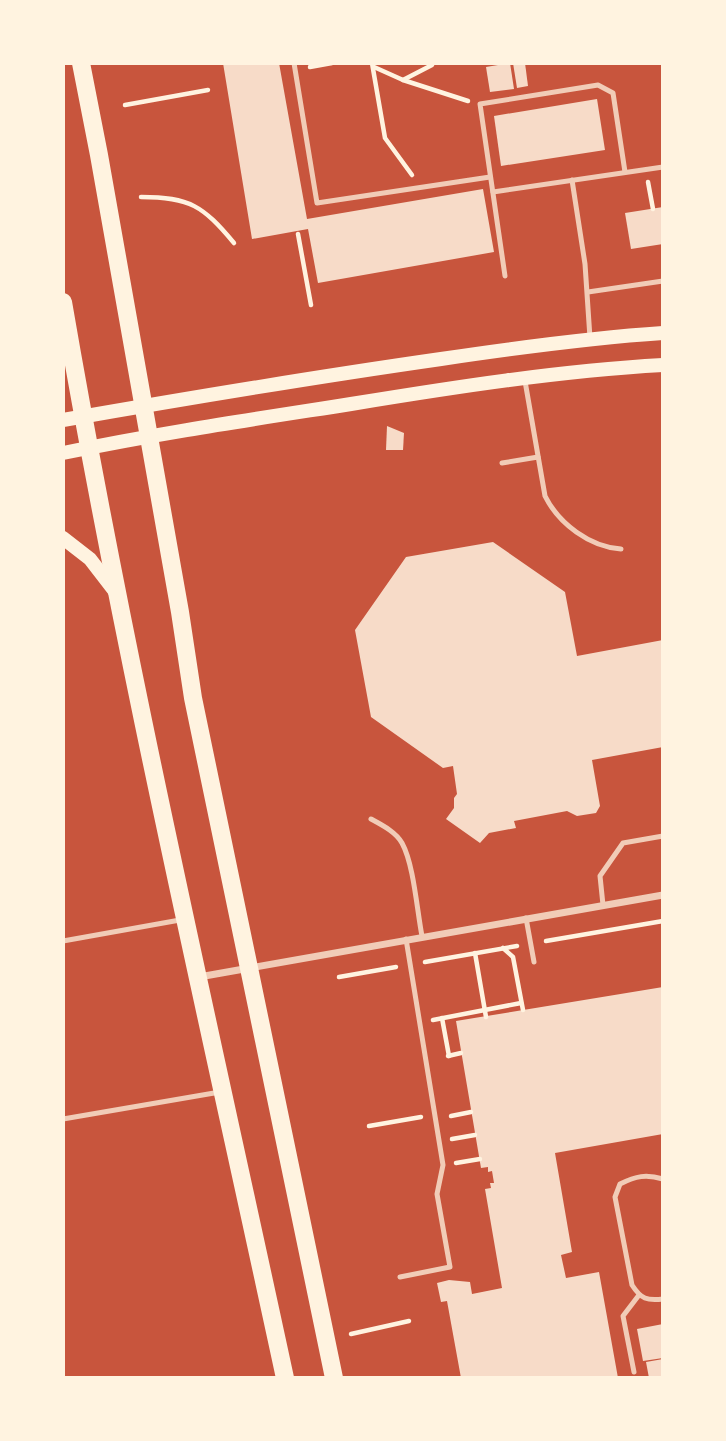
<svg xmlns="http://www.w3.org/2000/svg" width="726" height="1441" viewBox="0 0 726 1441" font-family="'Exo 2',sans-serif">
	<rect width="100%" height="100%" fill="#c8553d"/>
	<g fill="#f7dbc8">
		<path d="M223,63h56l28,156 176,-30 11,63 -176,31 -10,-54 -56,10z"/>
		<path d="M510,63l4,26 -24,3 -4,-25z"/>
		<path d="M513,63h12l3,23 -11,2z"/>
		<path d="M597,99l8,51 -104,16 -7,-50z"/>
		<path d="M663,207v37l-32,5 -6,-36z"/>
		<path d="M387,426l17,7 -1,17h-17z"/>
		<path d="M493,542l72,50 12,64 86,-16v107l-71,13 8,46 -4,7 -19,3 -10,-5 -53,10 2,7 -27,5 -9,10 -34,-24 8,-11v-10l3,-4 -4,-28 -10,2 -72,-51 -16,-87 51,-73z"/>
		<path d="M663,987v147l-108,19 17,99 -11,3 5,23 33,-6 19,106h-157l-14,-77 -6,1 -4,-19 12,-3 21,2 2,12 30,-6 -17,-99 6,-1 -1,-5h4l-2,-12 -4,1v-5l-7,1 -25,-147z"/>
		<path d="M663,1324v34l-20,3 -6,-32z"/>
		<path d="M663,1359v19h-14l-3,-16z"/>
	</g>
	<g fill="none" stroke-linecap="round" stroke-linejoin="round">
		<g stroke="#fff3e0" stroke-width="4.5">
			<path d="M372,63l13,75 27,37"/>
			<path d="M310,67l22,-4"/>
			<path d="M374,67l29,13 65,21"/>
			<path d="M403,80l29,-15"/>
			<path d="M125,105l83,-15"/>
			<path d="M648,182l5,27"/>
			<path d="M141,197c49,0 62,9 93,46"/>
			<path d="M298,234l13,71"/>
			<path d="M546,941l117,-20"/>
			<path d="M503,948l10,9 10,53"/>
			<path d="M475,953l11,64"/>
			<path d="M425,962l92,-16"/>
			<path d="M339,977l57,-10"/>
			<path d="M442,1018l7,38"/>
			<path d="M433,1020l88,-17"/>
			<path d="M448,1056l13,-3"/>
			<path d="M451,1116l20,-4"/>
			<path d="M369,1126l52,-9"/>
			<path d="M452,1139l23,-4"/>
			<path d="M456,1163l24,-4"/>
			<path d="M351,1334l58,-13"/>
		</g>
		<g stroke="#f1ccb7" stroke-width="5">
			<path d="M294,63l23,140 173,-26"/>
			<path d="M572,180l13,84 5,74"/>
			<path d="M493,192l170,-25"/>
			<path d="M505,276l-25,-172 118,-19 15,8 12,79"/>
			<path d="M588,292l75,-11"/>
			<path d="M525,381l20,115c14,28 45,51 76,53"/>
			<path d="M502,463l36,-6"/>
			<path d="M371,819c11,6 25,13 31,24 12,22 15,68 20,93"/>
			<path d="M603,905l-3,-29 23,-33 40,-7"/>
			<path d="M526,918l8,44"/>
			<path d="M63,941l117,-21"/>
			<path d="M63,1119l157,-27"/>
			<path d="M663,1179c-17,-5 -27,-3 -43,5l-5,13 17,88c9,14 15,16 31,14"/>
			<path d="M400,1277l50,-10 -13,-73 6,-29 -37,-226"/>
			<path d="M634,1372l-11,-56 16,-21"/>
		</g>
		<path stroke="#f1ccb7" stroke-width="7" d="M199,977l464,-82"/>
		<g stroke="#fff3e0" stroke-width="14">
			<path d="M63,420c126,-22 252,-43 378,-61 74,-11 147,-21 222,-26"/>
			<path d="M63,453c96,-20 192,-34 288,-49 104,-17 207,-33 312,-39"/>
			<path d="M63,538l27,21 27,35"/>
		</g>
		<g stroke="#fff3e0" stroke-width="18">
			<path d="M81,63l18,92 81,457 13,86 141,680"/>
			<path d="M63,302c62,361 145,718 222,1076"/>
		</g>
	</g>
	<rect width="726" height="1441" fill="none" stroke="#fff3e0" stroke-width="130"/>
</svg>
